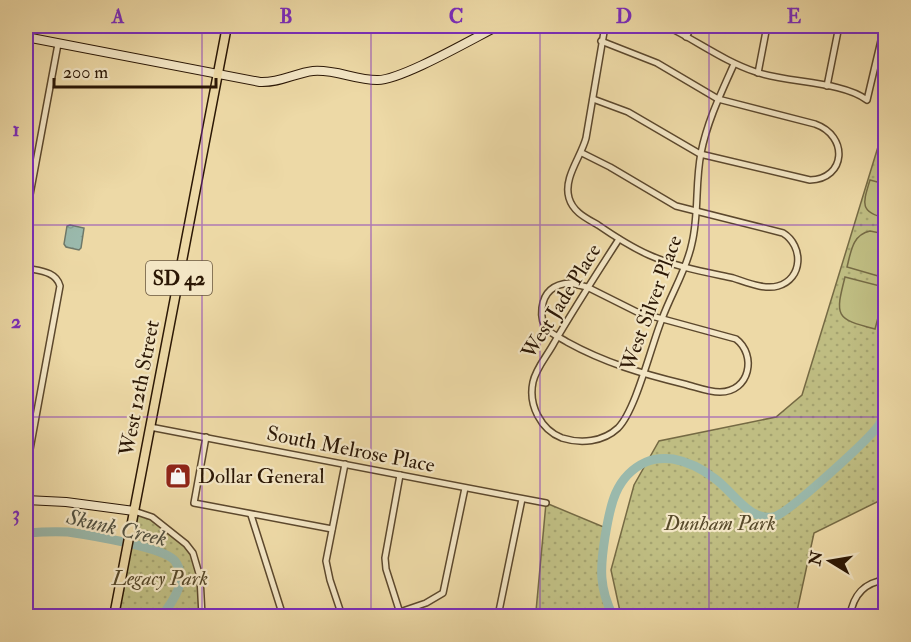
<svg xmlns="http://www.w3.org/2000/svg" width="911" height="642" viewBox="0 0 911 642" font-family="'IM FELL Double Pica',serif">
	<defs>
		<pattern id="grass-dots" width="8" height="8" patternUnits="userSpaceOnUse" patternTransform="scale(1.5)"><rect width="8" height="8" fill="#bfbd82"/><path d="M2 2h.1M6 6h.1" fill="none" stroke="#a4a26f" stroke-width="1.8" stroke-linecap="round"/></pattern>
		<pattern id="water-ripples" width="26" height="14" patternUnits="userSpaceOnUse" patternTransform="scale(1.5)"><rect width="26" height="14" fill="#9ab9ac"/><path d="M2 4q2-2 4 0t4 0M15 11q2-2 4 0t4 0" fill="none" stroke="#859e92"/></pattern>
	</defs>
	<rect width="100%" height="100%" fill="#edd9a6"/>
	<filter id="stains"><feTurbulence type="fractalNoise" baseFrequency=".00333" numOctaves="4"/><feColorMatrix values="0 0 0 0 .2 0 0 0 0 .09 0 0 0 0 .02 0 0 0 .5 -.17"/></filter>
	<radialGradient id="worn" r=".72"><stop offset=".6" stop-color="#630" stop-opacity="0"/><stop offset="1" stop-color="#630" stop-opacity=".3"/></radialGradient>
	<g fill="url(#grass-dots)" stroke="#756a44" stroke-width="1.5">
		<path d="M885,124v374l-71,35 -18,83h-175l-10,-46 23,-85 25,-44 117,-24 26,-22z"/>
		<path d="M546,503l60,25c-5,34 -9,56 7,88h-80l3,-5z"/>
		<path d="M134,511l18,6 34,27 9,13 7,59h-89z"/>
	</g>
	<g fill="#bfbd82" stroke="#756a44" stroke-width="1.5">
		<path d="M870,180l15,4v34c-26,-6 -22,-15 -15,-38z"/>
		<path d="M870,231l15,3v44l-38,-11c4,-15 5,-32 23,-36z"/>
		<path d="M845,277l39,10 1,4 -10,38c-40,-10 -40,-13 -30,-52z"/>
	</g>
	<path fill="url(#water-ripples)" stroke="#6e7869" stroke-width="1.5" d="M70,225l14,3 -3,20 -2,2 -13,-3 -2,-3 3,-18z"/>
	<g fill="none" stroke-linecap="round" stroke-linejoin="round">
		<g stroke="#9ab9ac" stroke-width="9">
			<path d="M26,533c13,-1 27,-2 42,-1 20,3 96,15 107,29 14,19 -2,40 -13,55"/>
			<path d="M613,616c-14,-28 -13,-48 -8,-79 5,-31 10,-61 41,-75 9,-4 18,-4 27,-3 16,3 28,9 41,19 18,12 34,43 59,39 14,-2 96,-78 106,-92 3,-5 5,-12 7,-17"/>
		</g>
		<defs>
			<g id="street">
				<path d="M666,26c30,14 57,35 90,46 31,11 86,9 111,28l16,-68"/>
				<path d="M686,37l6,-11"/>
				<path d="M758,73l9,-47"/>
				<path d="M827,86l12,-60"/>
				<path d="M593,99l35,13 72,42 110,26c36,-1 39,-44 5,-56l-97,-25 -61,-36 -56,-22"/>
				<path d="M582,153l28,14 66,39 107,27c21,13 20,46 -5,53 -14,4 -32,-4 -45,-8 -28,-6 -57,-11 -84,-23 -18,-8 -35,-19 -51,-30 -12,-7 -25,-13 -29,-27 -6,-20 12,-41 17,-60l19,-112"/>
				<path d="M26,216l32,-172"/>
				<path d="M619,239c-22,34 -44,68 -65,104 -7,13 -18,25 -21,39 -5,23 8,48 29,56 19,6 41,4 56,-10 18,-18 33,-82 44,-109 9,-25 25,-50 30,-76 7,-29 3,-60 9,-90 6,-31 20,-60 33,-89"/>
				<path d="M26,268c13,3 30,3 34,18l-34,185"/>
				<path d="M570,283l17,4 50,25 99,27c21,16 14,53 -16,53 -12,0 -24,-5 -36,-8 -41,-10 -79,-21 -117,-42 -6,-4 -14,-7 -19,-12 -6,-6 -7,-14 -6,-22 2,-16 12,-24 28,-25z"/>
				<path d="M150,427l396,76"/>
				<path d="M206,437l-12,66 138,26"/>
				<path d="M400,475l-15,83 1,11 14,44"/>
				<path d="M134,511l18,6 34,27 7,9 7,24 2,39"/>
				<path d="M251,515l32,101"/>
				<path d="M342,616l-12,-36 -4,-19 19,-97"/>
				<path d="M388,616l38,-13 17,-10 22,-105"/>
				<path d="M498,616l24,-117"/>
				<path d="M850,616c3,-20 14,-34 36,-36"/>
			</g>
			<g id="secondary">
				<path d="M26,37l234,45c20,1 35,-9 53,-11 22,-2 42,9 64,9 23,1 97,-42 121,-54"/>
				<path d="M26,500l40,2 68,9"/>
			</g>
			<path id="primary" d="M114,616l113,-590"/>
		</defs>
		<use href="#street" stroke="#5c482d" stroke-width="8"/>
		<use href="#secondary" stroke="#2b1705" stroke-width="10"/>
		<use href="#primary" stroke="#2b1705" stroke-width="11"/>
		<use href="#street" stroke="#f3e6c5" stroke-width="5"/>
		<use href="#secondary" stroke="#f3e6c5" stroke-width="8"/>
		<use href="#primary" stroke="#edd9a6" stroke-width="8"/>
	</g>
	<path fill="none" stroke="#7b2cbf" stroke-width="1.5" stroke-opacity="0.55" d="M202,26v590M371,26v590M540,26v590M709,26v590M26,225h860M26,417h860"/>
	<defs>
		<symbol id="shop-square" viewBox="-11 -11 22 22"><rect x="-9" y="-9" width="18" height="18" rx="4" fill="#8f2418" stroke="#f3e6c5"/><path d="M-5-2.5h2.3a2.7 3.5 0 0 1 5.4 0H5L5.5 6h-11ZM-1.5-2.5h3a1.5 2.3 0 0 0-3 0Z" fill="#fff"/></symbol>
	</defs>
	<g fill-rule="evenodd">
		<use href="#shop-square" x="163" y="461" width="30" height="30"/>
	</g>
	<g text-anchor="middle" stroke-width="4.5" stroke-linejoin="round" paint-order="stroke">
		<rect fill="#f3e6c5" stroke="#67553f" stroke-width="1.5" x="146" y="261" width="66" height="34" rx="4.5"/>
		<g font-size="20" font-weight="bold" fill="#2b1705">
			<text x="179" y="285">SD 42</text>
		</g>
		<g font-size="21" fill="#2b1705" stroke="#f3e6c5">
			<text transform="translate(561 301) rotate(-58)" y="7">West Jade Place</text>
			<text transform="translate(651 303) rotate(-70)" y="7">West Silver Place</text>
			<text transform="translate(139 388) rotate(-79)" y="7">West 12th Street</text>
			<text transform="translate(351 449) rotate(11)" y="7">South Melrose Place</text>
		</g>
		<g font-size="21" fill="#2b1705" stroke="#f3e6c5" text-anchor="start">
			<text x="198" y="483">Dollar General</text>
		</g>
		<g font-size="21" font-style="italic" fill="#57492a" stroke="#f3e6c5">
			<text x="720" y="530">Dunham Park</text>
			<text x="160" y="585">Legacy Park</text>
		</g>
		<g font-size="22" font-style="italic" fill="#52503f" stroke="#f3e6c5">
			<text transform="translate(117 527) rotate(13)" y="8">Skunk Creek</text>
		</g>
	</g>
	<rect width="911" height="642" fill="none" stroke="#edd9a6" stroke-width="66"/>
	<g transform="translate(830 561) rotate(281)" stroke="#f3e6c5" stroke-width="4.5" paint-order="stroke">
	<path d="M0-4.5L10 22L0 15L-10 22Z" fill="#2b1705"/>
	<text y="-9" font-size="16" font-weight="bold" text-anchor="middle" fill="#2b1705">N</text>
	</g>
	<path d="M54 78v9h162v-9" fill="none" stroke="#2b1705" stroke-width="3"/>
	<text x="63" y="78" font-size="18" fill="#2b1705" stroke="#f3e6c5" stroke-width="4.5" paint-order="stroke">200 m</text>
	<rect x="33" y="33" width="845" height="576" fill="none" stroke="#7b2cbf" stroke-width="2"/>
	<g font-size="20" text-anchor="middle" font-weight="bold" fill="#7b2cbf">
		<text x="118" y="23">A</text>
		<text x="286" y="23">B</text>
		<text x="456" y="23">C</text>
		<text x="624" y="23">D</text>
		<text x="794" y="23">E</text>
		<text x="16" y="136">1</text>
		<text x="16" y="328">2</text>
		<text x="16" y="520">3</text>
	</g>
	<rect width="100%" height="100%" filter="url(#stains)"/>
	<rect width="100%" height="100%" fill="url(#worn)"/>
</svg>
